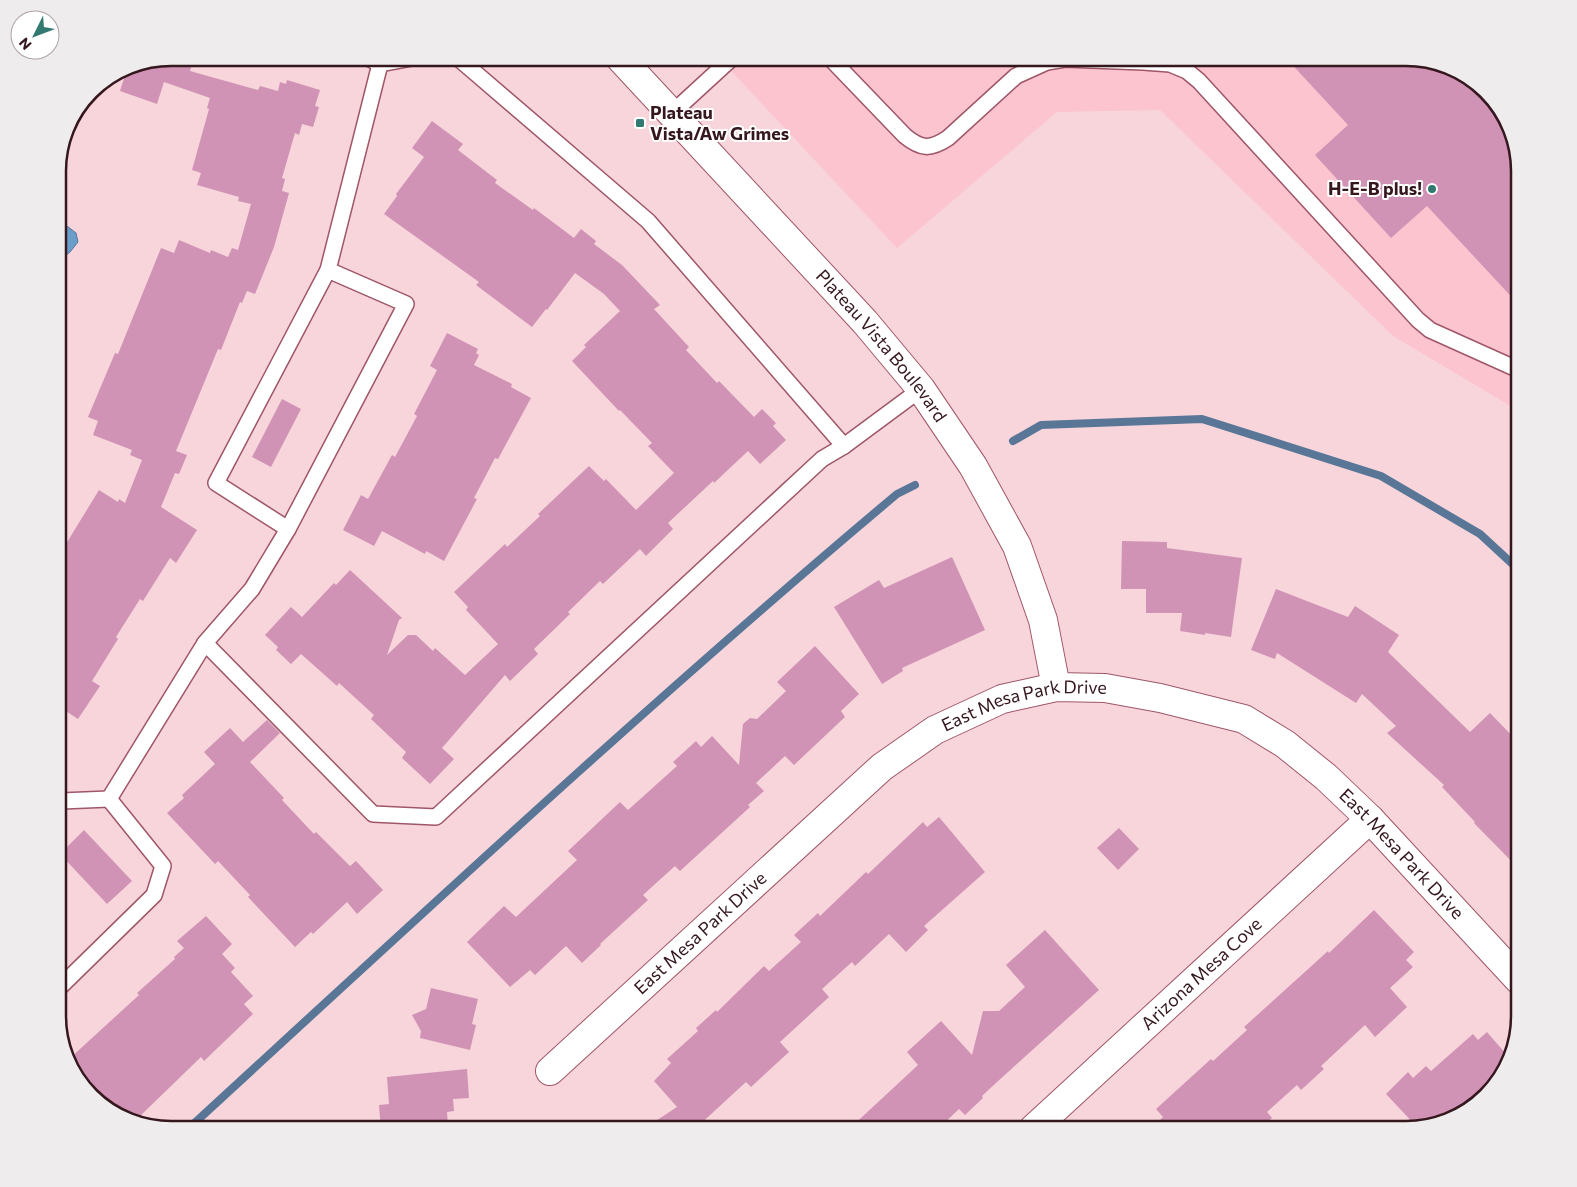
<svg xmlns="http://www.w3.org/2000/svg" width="1577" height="1187" viewBox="0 0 1577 1187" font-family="Commissioner,sans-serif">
	<rect width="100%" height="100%" fill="#f7d5db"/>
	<path fill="#fcc4cf" d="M719,58h687l69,23 44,90v240l-126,-75 -233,-226 -103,2 -160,136z"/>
	<path fill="#699ecb" stroke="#597697" d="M58,219l18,14 2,9 -8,10 -12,10z"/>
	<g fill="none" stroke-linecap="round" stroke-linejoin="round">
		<g stroke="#597697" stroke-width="8">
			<path d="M1013,441l28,-16 161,-6 179,57 99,58 39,36"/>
			<path d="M188,1129c234,-215 466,-431 709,-635l18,-9"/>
		</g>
	</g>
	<g fill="#d193b5">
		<path d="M172,58h22l-4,13 68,19 2,-4 18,5 2,-9 6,2 1,-4 33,10 -5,16 4,1 -6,20 -11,-3 -3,11 -4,-2 -13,45 3,1 -3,12 7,2 -15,54 -19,47 -8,-3 -5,12 -2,-1 -19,48 -3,-1 -42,102 11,4 -8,19 -4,-1 -14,34 36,23 -21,33 -6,-5 -27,43 -3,-2 -24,38 2,2 -26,42 8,5 -22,33 -20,-13v-149l41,-67 19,12 1,-3 6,4 17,-43 -12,-5 2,-5 -39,-15 5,-14 -10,-4 27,-64 3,1 43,-106 13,5 5,-13 31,13 1,-3 17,7 4,-9 6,2 13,-46 -13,-3 1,-4 -42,-12 4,-12 -9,-3 17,-61 -2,-1 3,-10 -46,-16 -7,22 -37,-13 7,-22 -2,-1 3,-2z"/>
		<path d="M1286,58h120l69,23 33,40 12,50v135l-93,-100 -36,32 -76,-83 33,-30z"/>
		<path d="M432,121l31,23 -5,6 39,30 -2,3 38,27 1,-2 40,30 7,-9 15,12 -2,3 28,21 38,40 -6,4 35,38 -3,3 31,33 2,-2 35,36 8,-8 14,14 -3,3 13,14 -26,24 -12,-13 -34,32 -1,-2 -45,42 5,6 -27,27 -6,-7 -37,35 -3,-3 -32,31 2,2 -36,35 4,5 -28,27 -5,-6 -63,73 12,11 -24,25 -28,-26 4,-6 -35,-33 3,-4 -35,-32 -2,3 -36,-32 -10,10 -15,-14 2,-3 -13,-12 26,-28 11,10 32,-34 2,2 14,-15 52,48 -3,2 -12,35 21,-20h8l17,16 2,-3 30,27 33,-31 -32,-34 2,-3 -14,-15 51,-48 2,3 33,-31 -2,-2 51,-48 15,15 2,-2 30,31 38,-37 -26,-27 4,-3 -32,-33 -1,1 -47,-50 14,-14 -2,-2 36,-34 -16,-17 -29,-21 -28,37 -1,-1 -14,18 -56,-42 3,-3 -95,-68 13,-18 -1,-2 28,-37 -12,-9z"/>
		<path d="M447,333l31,16 -2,4 3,2 -5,10 38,19 -1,3 20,11 -33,61 -3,-1 -21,40 3,1 -33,62 -18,-10 -1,3 -43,-23 -8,15 -31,-16 18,-35 7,4 24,-44 3,2 22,-41 -3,-2 23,-44 -7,-4z"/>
		<path d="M282,399l19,10 -30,58 -19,-10z"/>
		<path d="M1122,541l45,1v6l75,10 -11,79 -26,-4v2l-25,-4 2,-18h-36v-24h-25z"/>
		<path d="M952,557l33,73 -83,38 1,3 -21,13 -48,-77 45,-27 5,8z"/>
		<path d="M1276,589l72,28 7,-11 44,29 -11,17 82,80 20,-19 30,31v126l-46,-47 1,-1 -33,-35 2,-2 -57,-52 9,-7 -34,-32 -6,9 -79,-50 -2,6 -24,-9z"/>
		<path d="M815,646l44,48 -18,17 4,6 -51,48 -9,-9 -29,27 8,8 -16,14 2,2 -70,64 -5,-5 -32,29 5,5 -48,44 1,1 -19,18 -16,-17 -31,29 -5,-5 -20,17 -43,-45 37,-36 12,11 61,-57 -9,-9 52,-49 8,8 49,-44 -4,-4 23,-21 5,6 11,-11 27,29 4,-41 7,-6 7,1 29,-28 -9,-9z"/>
		<path d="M267,720l13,13 -30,29 34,36 -2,2 32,34 2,-2 34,34 6,-5 27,29 -26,24 -10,-12 -34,32 -2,-2 -16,15 -47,-50 2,-2 -32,-34 -3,3 -48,-51 17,-15 -2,-3 33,-31 -11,-12 26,-24 13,14z"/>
		<path d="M939,817l46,55 -61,54 4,4 -22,22 -17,-18 -34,32 -3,-4 -30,27 7,8 -49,45 9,10 -38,35 -5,-5 -50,46 -3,-3 -5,5h-46l35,-23 -23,-26 17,-18 -4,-4 31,-28 -2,-3 20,-18 1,2 47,-46 5,5 32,-29 -7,-7 24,-22 2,3 46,-44 2,2 55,-52 4,5z"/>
		<path d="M1119,828l20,21 -21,21 -21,-22z"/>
		<path d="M84,830l48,51 -25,23 -47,-50z"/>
		<path d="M1374,910l40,42 -8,8 7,7 -23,21 17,19 -32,30 -10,-12 -44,41 3,3 -23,21 -4,-5 -30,27 5,6 -13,12h-109l13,-13 -7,-8 55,-50 2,2 34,-31 -3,-3 84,-76 1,2z"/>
		<path d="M206,916l26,28 -10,10 13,14 -4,4 22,24 -9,8 9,10 -49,47 -3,-4 -63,61 -36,-12 -33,-40 -1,-6 71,-65 -2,-2 38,-34 -1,-2 10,-9 -7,-7z"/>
		<path d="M1045,930l54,60 -102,92 -15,14 1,2 -18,17 -6,-6 -22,21h-89l70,-65 -11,-13 34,-31 31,34 11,-44h16l26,-24 -19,-22z"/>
		<path d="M431,988l47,11 -6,25 4,1 -6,25 -50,-12 1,-7 -9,-16 14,-6z"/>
		<path d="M1487,1032l19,22 -10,31 -40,33 -39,9 -31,-33 22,-22 5,6 13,-12 5,5 42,-37 5,6z"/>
		<path d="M467,1069l2,29 -16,1 1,12 -7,1 1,14 -36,4h-31l-2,-25 10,-1 -2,-27z"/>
	</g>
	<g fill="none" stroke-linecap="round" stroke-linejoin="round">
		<defs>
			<g id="service">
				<path d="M368,58l12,6 32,-6"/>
				<path d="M451,58h7l190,163 196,225"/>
				<path d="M830,58l75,78c16,13 25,14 43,2l68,-62 31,-14 18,-3 78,3 27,2 17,7 12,10 219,239 12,10 89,40"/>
				<path d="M671,114l61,-56"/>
				<path d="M288,529l118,-225 -78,-34"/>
				<path d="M205,643l47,-54 36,-60 -72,-46 112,-213 52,-206v-6"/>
				<path d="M58,797l3,4 48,-2"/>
				<path d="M109,799l96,-156 168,171 63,3 386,-358 22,-13 77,-57"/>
				<path d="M58,989l96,-94 9,-29 -54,-67"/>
			</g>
			<g id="minor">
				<path id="s1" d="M620,58l245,264 56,67 52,77 44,80 26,74 13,67"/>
				<path id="s2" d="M550,1071l332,-304 53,-37 67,-31 54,-12 49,1 55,10 84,21 41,25 41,33 44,42 149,161"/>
				<path id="s3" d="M1033,1129l337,-310"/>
			</g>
		</defs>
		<use href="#service" stroke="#9f5668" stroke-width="18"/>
		<use href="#minor" stroke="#9f5668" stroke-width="30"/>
		<use href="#service" stroke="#fff" stroke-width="15"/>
		<use href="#minor" stroke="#fff" stroke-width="28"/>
	</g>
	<g fill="#317971" stroke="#fff" stroke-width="2">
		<rect x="635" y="118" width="10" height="10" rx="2.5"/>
		<circle cx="1432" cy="189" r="5"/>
	</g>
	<g text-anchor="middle" stroke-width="4" stroke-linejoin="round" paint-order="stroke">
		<g font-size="18" font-weight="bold" fill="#35171e" stroke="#fff" text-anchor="start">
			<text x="650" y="119">Plateau<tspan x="650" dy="21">Vista/Aw Grimes</tspan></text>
			<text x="1422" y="195" text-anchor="end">H-E-B plus!</text>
		</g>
		<g font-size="18" fill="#35171e" stroke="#fff">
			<text dy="6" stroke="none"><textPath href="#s1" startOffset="389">Plateau Vista Boulevard</textPath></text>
			<text dy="6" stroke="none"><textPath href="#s2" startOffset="609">East Mesa Park Drive</textPath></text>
			<text dy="6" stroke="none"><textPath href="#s2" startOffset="1044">East Mesa Park Drive</textPath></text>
			<text dy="6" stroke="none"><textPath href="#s2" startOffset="204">East Mesa Park Drive</textPath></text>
			<text dy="6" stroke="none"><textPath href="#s3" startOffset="229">Arizona Mesa Cove</textPath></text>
		</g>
	</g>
	<path d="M0 0H1577V1187H0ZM171 66H1406A105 105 0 0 1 1511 171V1016A105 105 0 0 1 1406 1121H171A105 105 0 0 1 66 1016V171A105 105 0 0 1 171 66Z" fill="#efeced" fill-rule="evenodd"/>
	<path fill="none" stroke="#35171e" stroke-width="2.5" d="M171 66H1406A105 105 0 0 1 1511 171V1016A105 105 0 0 1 1406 1121H171A105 105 0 0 1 66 1016V171A105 105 0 0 1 171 66Z"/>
	<g transform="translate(35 35) rotate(228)"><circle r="24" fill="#ffffff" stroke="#aea2a5"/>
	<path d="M0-4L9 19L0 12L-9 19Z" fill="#317971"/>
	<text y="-8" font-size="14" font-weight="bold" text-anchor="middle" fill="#35171e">N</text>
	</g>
</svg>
